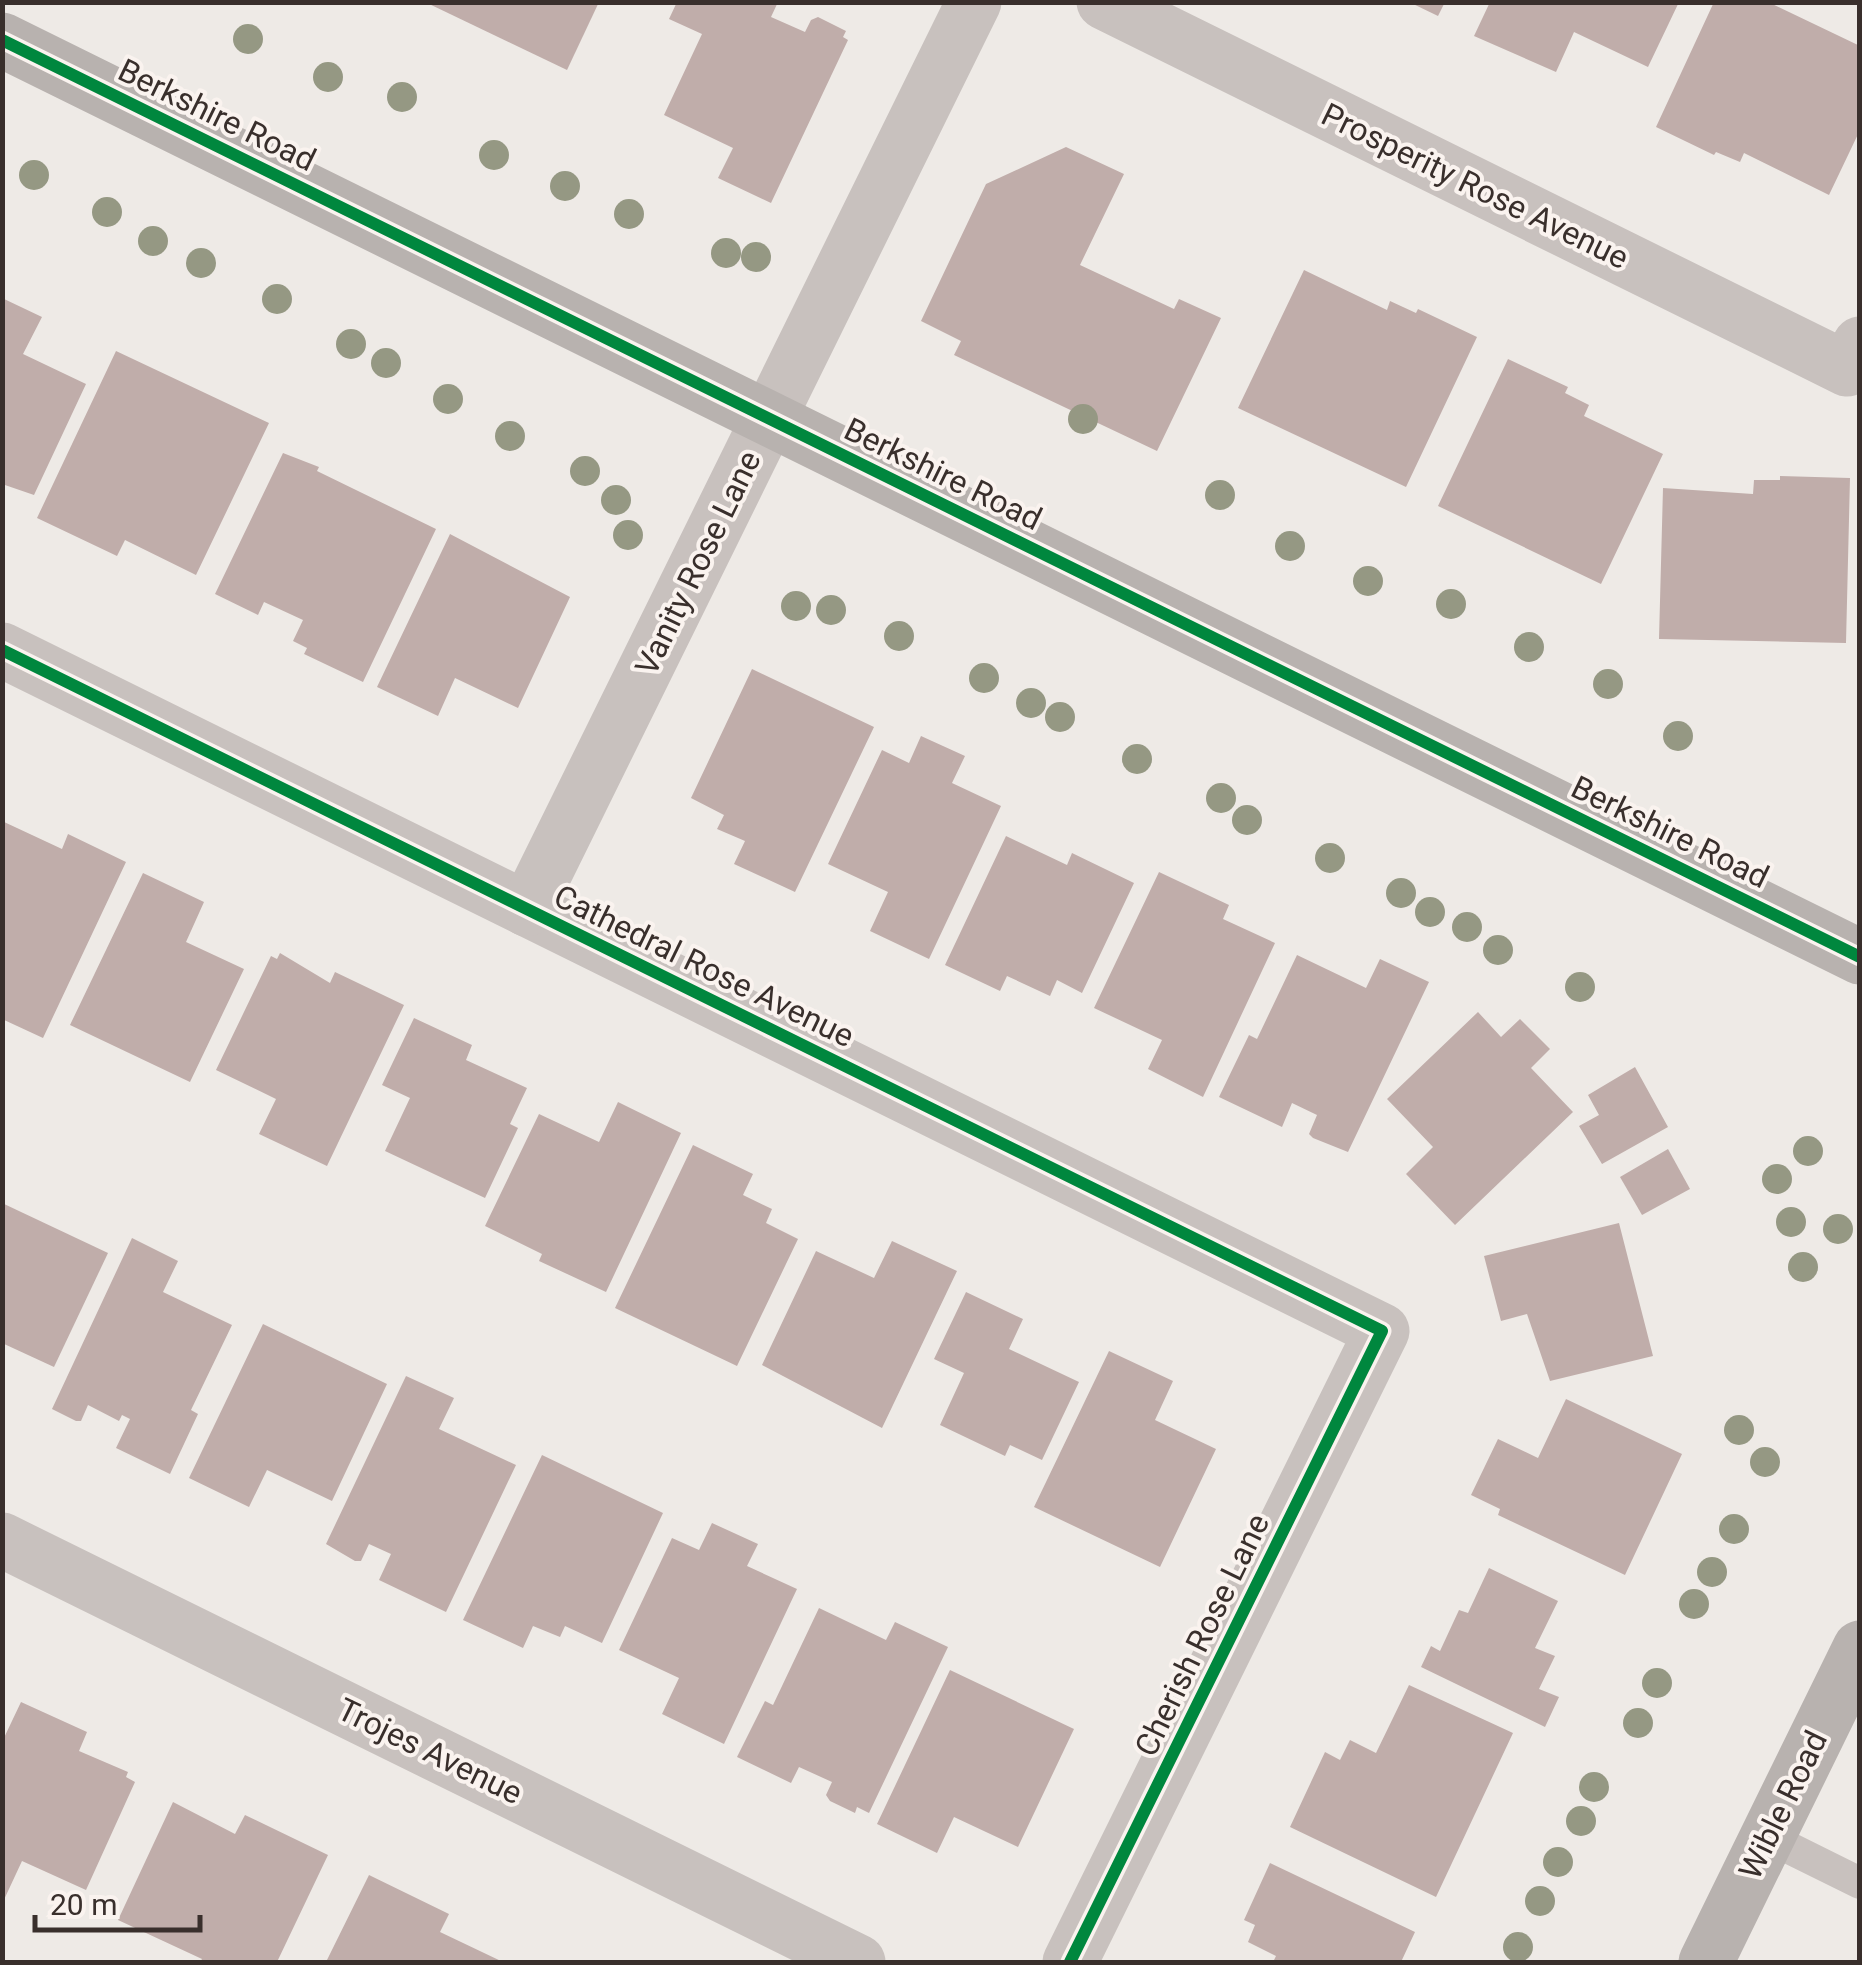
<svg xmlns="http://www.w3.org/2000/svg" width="1862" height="1965" viewBox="0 0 1862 1965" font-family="Roboto,sans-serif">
	<rect width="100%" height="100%" fill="#eeeae6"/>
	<g fill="#c0adaa">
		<path d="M425,2h174l-32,68z"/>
		<path d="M677,2h101l-7,15 34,15 6,-12 7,-3 28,14 -3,6 5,3 -77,163 -53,-25 15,-30 -69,-33 38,-81 -33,-15z"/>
		<path d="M1409,2h36l-7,14z"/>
		<path d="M1490,2h189l-31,65 -74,-35 -18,40 -82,-36z"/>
		<path d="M1714,2h54l92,44v84l-31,65 -85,-42 -4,9 -24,-10 -2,3 -58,-28z"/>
		<path d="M1066,147l58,27 -44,91 94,44 5,-10 42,19 -64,133 -203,-96 7,-14 -40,-20 65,-137z"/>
		<path d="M1304,270l83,40 3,-9 26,12 2,-4 59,28 -71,150 -168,-79z"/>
		<path d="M2,298l40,19 -19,37 63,30 -52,111 -32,-11z"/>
		<path d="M116,351l153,72 -73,152 -71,-35 -8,16 -80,-38z"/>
		<path d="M1508,359l60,28 -3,6 24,12 -5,11 79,38 -62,130 -163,-78z"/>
		<path d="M283,453l36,14 -2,4 119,58 -73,153 -59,-28 3,-6 -14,-7 10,-21 -39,-18 -6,13 -43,-21z"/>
		<path d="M1780,476l70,2 -4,165 -187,-4 4,-151 90,6 1,-14h26z"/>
		<path d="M450,534l120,63 -52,111 -63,-30 -17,38 -61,-29z"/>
		<path d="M752,669l122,58 -79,165 -61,-28 11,-23 -28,-12 7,-14 -33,-17z"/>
		<path d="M921,736l44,20 -13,27 49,23 -72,153 -59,-28 18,-39 -60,-28 54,-114 27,13z"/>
		<path d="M2,821l60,28 6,-15 58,28 -83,176 -41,-19z"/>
		<path d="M1006,836l61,29 5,-12 62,30 -52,110 -25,-13 -7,16 -43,-20 -7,15 -55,-26z"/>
		<path d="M1159,872l70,33 -6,14 52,24 -72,154 -55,-28 14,-29 -68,-32z"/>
		<path d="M143,873l61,29 -18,40 58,27 -54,113 -120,-57z"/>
		<path d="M280,953l50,30 5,-11 69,33 -77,161 -68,-32 17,-35 -60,-29 55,-114 6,3z"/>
		<path d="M1297,955l69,33 14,-29 49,23 -81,170 -35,-14 -4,-4 8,-19 -25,-12 -10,24 -63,-30 30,-62 8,4z"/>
		<path d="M1478,1012l23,25 19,-18 30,30 -19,19 42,44 -118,113 -49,-51 27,-27 -46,-48z"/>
		<path d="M414,1018l58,27 -6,15 61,28 -17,36 8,4 -33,70 -100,-47 25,-53 -28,-13z"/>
		<path d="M1635,1067l33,60 -66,37 -23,-38 20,-11 -11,-20z"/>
		<path d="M618,1102l63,31 -75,159 -67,-31 3,-7 -57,-28 54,-112 60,28z"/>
		<path d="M693,1145l60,29 -10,21 29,14 -6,14 32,16 -61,127 -122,-58z"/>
		<path d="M1668,1149l22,40 -48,26 -22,-38z"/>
		<path d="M2,1203l106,50 -54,114 -52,-24z"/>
		<path d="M1619,1223l34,133 -103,25 -23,-67 -26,7 -17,-65z"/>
		<path d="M132,1238l46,23 -15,31 69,33 -41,85 7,4 -28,60 -54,-26 14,-29 -8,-4 -3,6 -31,-16 -7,16h-5l-24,-12z"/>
		<path d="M892,1241l65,30 -75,157 -120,-63 54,-114 58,27z"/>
		<path d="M966,1292l57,27 -14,30 70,33 -37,78 -32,-15 -5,11 -65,-31 24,-52 -30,-14z"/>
		<path d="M263,1324l124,60 -55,117 -65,-31 -18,37 -60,-29z"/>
		<path d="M1109,1351l64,30 -18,39 61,29 -56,118 -126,-60z"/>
		<path d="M406,1376l48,22 -15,31 77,36 -70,147 -67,-32 12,-26 -22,-10 -8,17h-6l-29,-17z"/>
		<path d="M1566,1399l116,55 -57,121 -127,-60 2,-6 -29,-14 27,-56 40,19z"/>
		<path d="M542,1455l121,58 -61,130 -37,-17 -5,11 -27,-11 -10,22 -60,-28z"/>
		<path d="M712,1523l46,21 -11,22 50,23 -73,155 -62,-30 17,-36 -60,-28 53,-112 27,12z"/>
		<path d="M1489,1568l69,33 -23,47 20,8 -16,33 20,8 -14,30 -124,-60 10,-21 9,5 19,-41 9,3z"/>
		<path d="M819,1608l67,32 9,-18 53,25 -79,166 -12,-6 -2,6 -25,-12 -4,-6 6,-13 -33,-15 -8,16 -54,-26 28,-56 8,4z"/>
		<path d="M950,1670l124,59 -56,118 -64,-30 -17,36 -60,-29z"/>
		<path d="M1409,1685l104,48 -77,164 -146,-70 35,-75 15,8 10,-20 26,13z"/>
		<path d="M21,1702l66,30 -8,19 49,21 -2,5 9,5 -49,108 -64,-29 -20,43v-162z"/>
		<path d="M173,1802l62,32 10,-19 83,40 -51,107h-77l2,-3 -84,-39z"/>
		<path d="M1270,1863l145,69 -14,30h-128l3,-6 -28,-14 7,-17 -11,-5z"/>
		<path d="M369,1875l80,39 -9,18 63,30h-177z"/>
	</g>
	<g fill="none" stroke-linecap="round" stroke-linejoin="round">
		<path stroke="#c8c1be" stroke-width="32" d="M1767,1837l93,46"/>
		<g stroke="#c8c1be" stroke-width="55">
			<path d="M1104,2l743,367 13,-25"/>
			<path d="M2,650l1380,681 -312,631"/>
			<path d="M527,909l447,-907"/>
			<path d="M2,1540l856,422"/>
		</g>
		<g stroke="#b8b2af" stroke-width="55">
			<path d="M2,40l1858,917"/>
			<path d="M1706,1962l154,-314"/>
		</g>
		<defs>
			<g id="cycleway">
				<path d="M2,40l1858,917"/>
				<path d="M2,650l1380,681 -312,631"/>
			</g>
		</defs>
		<use href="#cycleway" stroke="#faf3ef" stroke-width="19"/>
		<use href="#cycleway" stroke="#00873e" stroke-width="12"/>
	</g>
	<g fill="#959883">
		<circle cx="248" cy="39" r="15"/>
		<circle cx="328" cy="77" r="15"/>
		<circle cx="402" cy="97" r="15"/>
		<circle cx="494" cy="155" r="15"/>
		<circle cx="34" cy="175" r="15"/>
		<circle cx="565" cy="186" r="15"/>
		<circle cx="107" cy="212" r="15"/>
		<circle cx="629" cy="214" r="15"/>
		<circle cx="153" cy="241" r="15"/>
		<circle cx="726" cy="253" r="15"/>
		<circle cx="756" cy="257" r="15"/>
		<circle cx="201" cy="263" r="15"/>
		<circle cx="277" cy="299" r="15"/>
		<circle cx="351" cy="344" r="15"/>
		<circle cx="386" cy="363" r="15"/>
		<circle cx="448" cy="399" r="15"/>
		<circle cx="1083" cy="419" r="15"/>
		<circle cx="510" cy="436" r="15"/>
		<circle cx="585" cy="471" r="15"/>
		<circle cx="1220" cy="495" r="15"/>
		<circle cx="616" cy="500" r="15"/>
		<circle cx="628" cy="535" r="15"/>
		<circle cx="1290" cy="546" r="15"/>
		<circle cx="1368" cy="581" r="15"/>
		<circle cx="1451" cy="604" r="15"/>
		<circle cx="796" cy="606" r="15"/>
		<circle cx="831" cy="610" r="15"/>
		<circle cx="899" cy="636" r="15"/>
		<circle cx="1529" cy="647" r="15"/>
		<circle cx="984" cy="678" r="15"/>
		<circle cx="1608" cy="684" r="15"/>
		<circle cx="1031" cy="703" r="15"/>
		<circle cx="1060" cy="717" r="15"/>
		<circle cx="1678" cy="736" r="15"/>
		<circle cx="1137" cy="759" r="15"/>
		<circle cx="1221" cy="798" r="15"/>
		<circle cx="1247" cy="820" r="15"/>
		<circle cx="1330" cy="858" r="15"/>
		<circle cx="1401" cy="893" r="15"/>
		<circle cx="1430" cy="912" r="15"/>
		<circle cx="1467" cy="927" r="15"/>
		<circle cx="1498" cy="950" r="15"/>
		<circle cx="1580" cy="987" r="15"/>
		<circle cx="1808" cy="1151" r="15"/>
		<circle cx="1777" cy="1179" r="15"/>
		<circle cx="1791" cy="1222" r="15"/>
		<circle cx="1838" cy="1229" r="15"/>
		<circle cx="1803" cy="1267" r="15"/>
		<circle cx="1739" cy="1430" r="15"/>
		<circle cx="1765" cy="1462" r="15"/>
		<circle cx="1734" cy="1529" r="15"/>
		<circle cx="1712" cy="1572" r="15"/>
		<circle cx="1694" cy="1604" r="15"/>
		<circle cx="1657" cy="1683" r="15"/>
		<circle cx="1638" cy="1723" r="15"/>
		<circle cx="1594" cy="1787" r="15"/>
		<circle cx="1581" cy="1821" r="15"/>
		<circle cx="1558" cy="1862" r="15"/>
		<circle cx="1540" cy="1901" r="15"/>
		<circle cx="1518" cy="1947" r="15"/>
	</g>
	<g text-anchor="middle" stroke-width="8" stroke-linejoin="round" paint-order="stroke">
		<g font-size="32" fill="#392f2c" stroke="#faf3ef">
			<text transform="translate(217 115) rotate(26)" y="11">Berkshire Road</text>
			<text transform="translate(1475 186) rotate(26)" y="11">Prosperity Rose Avenue</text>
			<text transform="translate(943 474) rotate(26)" y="11">Berkshire Road</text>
			<text transform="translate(698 563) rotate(-64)" y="11">Vanity Rose Lane</text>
			<text transform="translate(1670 832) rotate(26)" y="11">Berkshire Road</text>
			<text transform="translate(704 966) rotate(26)" y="11">Cathedral Rose Avenue</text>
			<text transform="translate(1202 1635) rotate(-64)" y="11">Cherish Rose Lane</text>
			<text transform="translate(430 1751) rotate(26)" y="11">Trojes Avenue</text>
			<text transform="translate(1783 1805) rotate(-64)" y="11">Wible Road</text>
		</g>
	</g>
	<rect width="1862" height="1965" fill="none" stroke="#392f2c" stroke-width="10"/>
	<path d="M35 1915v15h165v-15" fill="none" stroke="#392f2c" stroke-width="5"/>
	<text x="50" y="1915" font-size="30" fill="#392f2c" stroke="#faf3ef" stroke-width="8" paint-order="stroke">20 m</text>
</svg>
